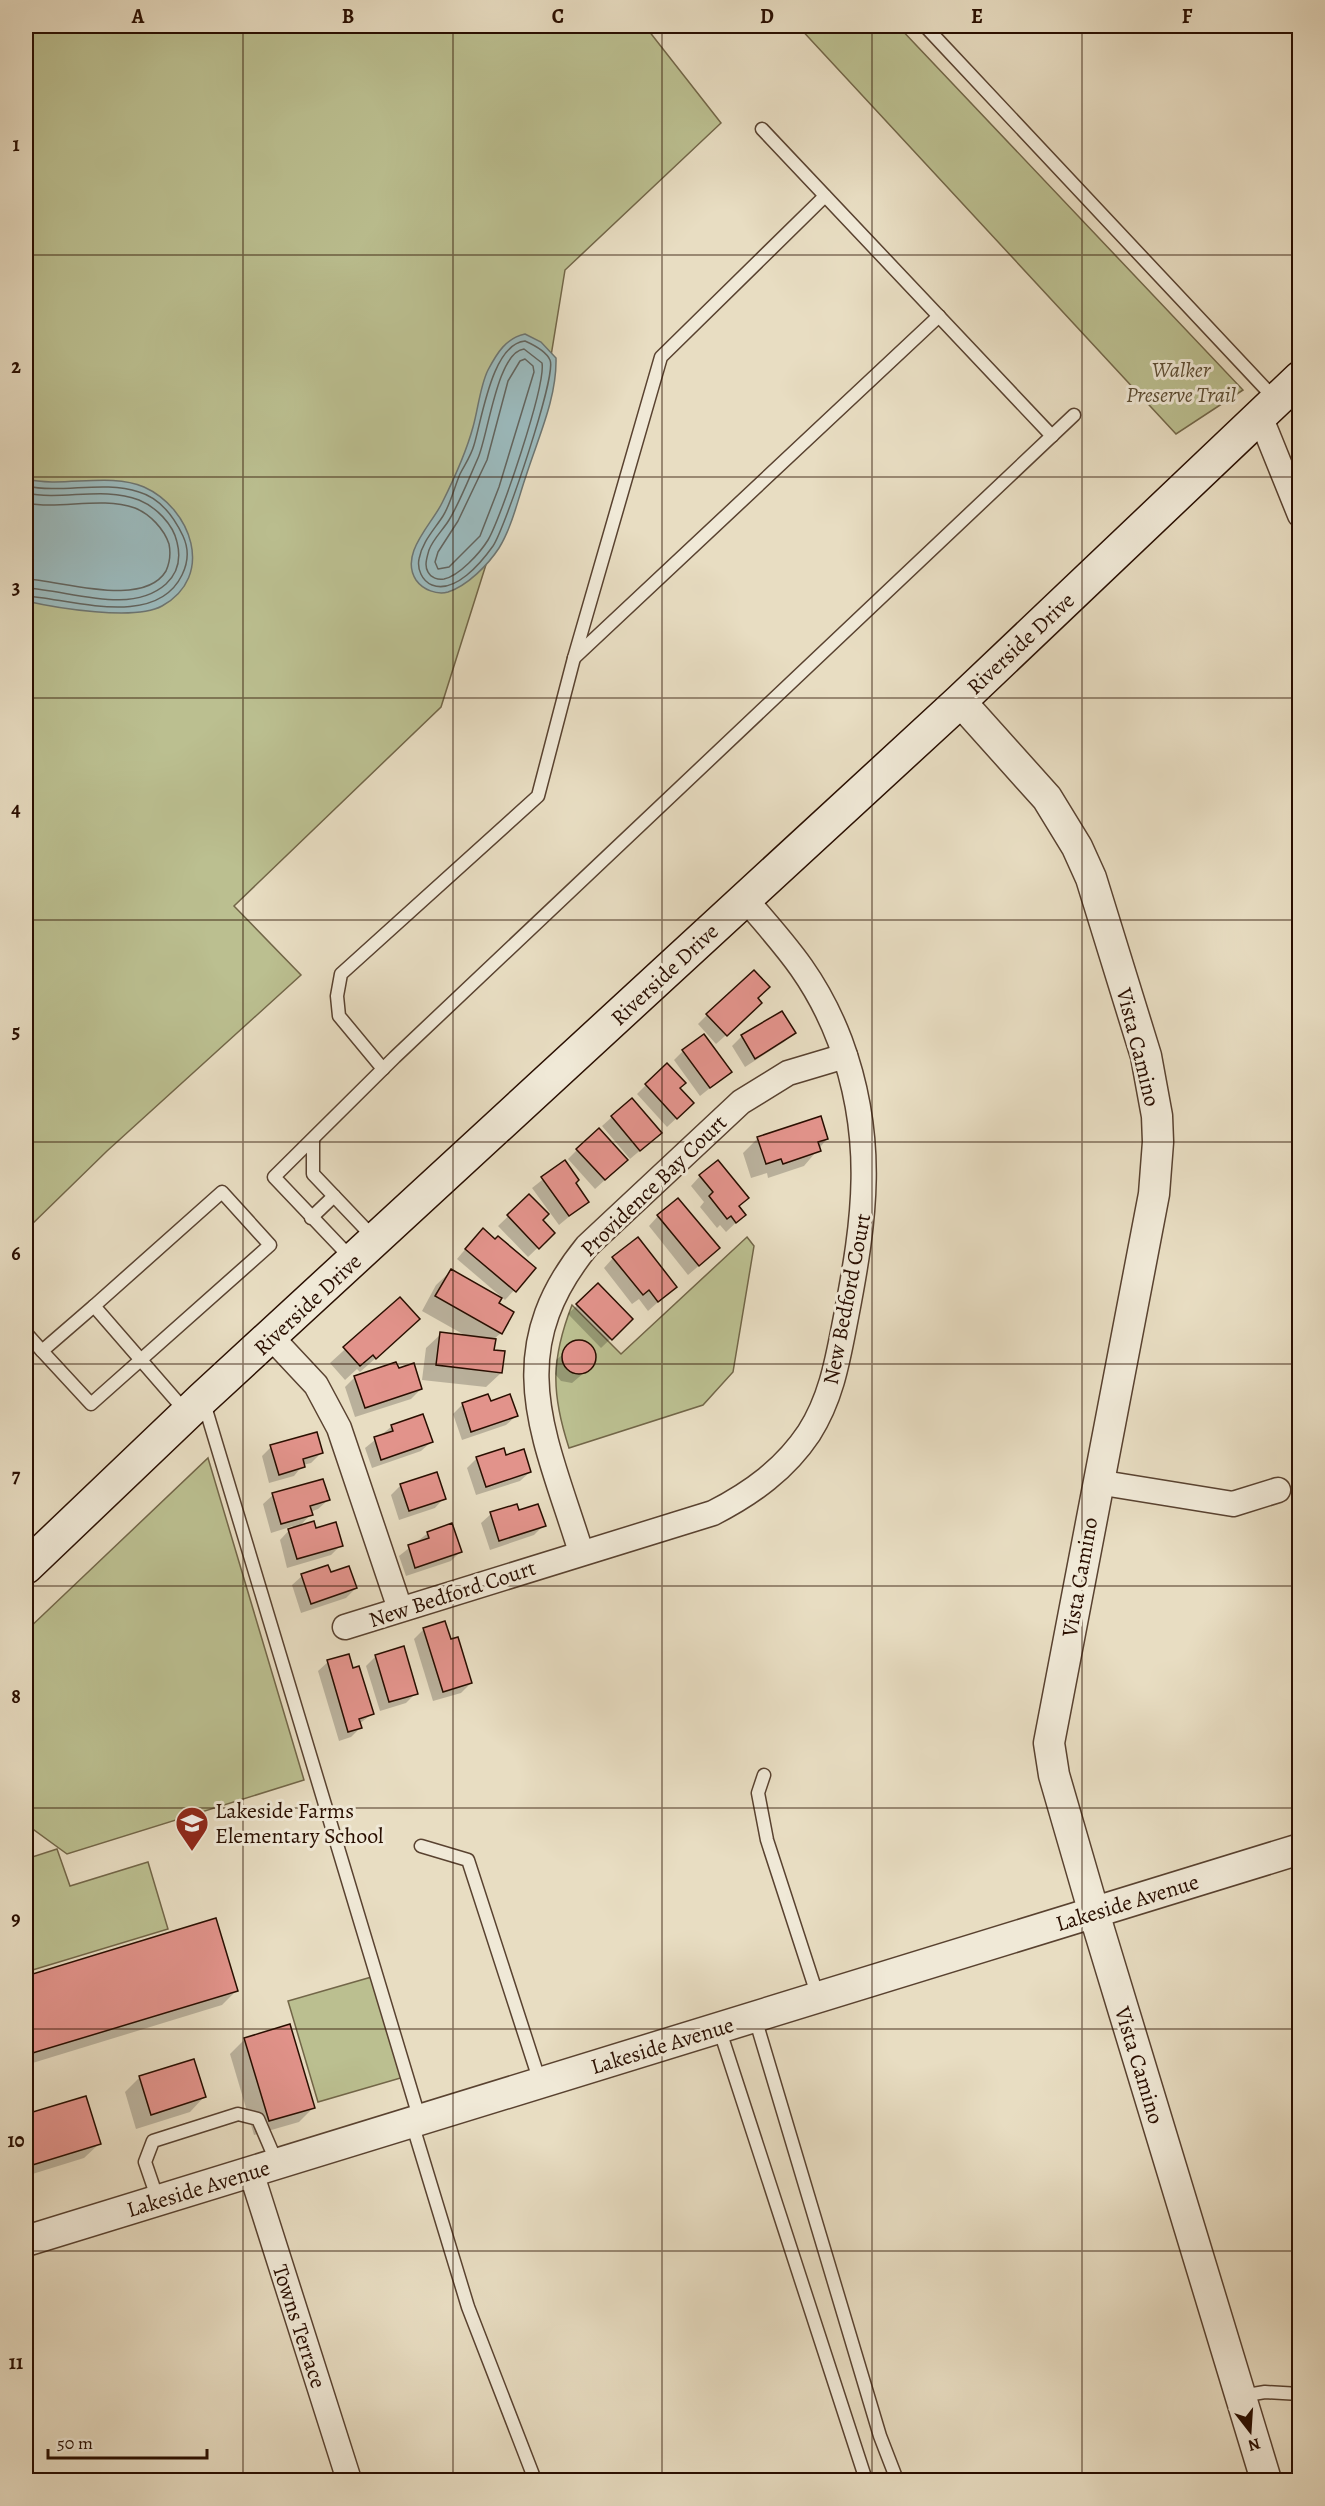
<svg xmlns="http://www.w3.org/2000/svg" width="1325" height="2506" viewBox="0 0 1325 2506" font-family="Alegreya,serif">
	<rect width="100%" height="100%" fill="#e8ddc2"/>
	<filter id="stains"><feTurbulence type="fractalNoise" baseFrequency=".00333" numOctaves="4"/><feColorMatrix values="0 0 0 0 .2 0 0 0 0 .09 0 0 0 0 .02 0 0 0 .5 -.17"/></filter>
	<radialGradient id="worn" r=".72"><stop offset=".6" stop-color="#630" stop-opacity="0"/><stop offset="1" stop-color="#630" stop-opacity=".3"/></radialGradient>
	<g fill="#bbbf90" stroke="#726648" stroke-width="1.5">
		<path d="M26,26h619l76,97 -156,147 -15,92 -109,345 -207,199 67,69 -194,176 -81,79z"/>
		<path d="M798,26h100l345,364 -67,44z"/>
		<path d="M747,1237l7,9 -21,126 -30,33 -134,43c-18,-55 -18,-89 3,-143l49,49z"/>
		<path d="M208,1458l96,322 -237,74 -41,-30v-193z"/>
		<path d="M57,1849l13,37 78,-24 20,67 -142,43v-113z"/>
		<path d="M375,1976l29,101 -86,25 -30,-101z"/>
	</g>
	<g fill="#9bbabd" stroke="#6d7571" stroke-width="1.5">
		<path d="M525,334l16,8 15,16c1,40 -18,80 -30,118 -8,23 -14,51 -27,72 -11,17 -32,38 -51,44 -11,3 -25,-2 -32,-12 -17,-26 16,-56 26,-77 12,-24 24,-50 31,-76 5,-17 7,-41 15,-57 9,-17 18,-32 37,-36z"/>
		<path d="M26,479c37,9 83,-7 118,8 47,21 72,89 18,119 -27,15 -106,2 -136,-5z"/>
	</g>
	<g fill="#0003">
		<path d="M756,998l-5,15 -35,31 -18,-20 9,-9z"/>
		<path d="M782,1013l12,20 -10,9 -39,25 -13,-21 10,-10z"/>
		<path d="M683,1051l47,21 -30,24 -26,-36z"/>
		<path d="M646,1085l32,3 4,25 -15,14 -30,-33z"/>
		<path d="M612,1117l38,25 -20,17 -28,-33z"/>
		<path d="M758,1138l69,1 -23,27 -36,12 -1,-5 -16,5 -8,-25z"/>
		<path d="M577,1150l40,19 -22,20 -27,-30z"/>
		<path d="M565,1162l9,21 13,19 -28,23 -27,-37z"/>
		<path d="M700,1176l47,22 -9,9 6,8 -18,17 -6,-7 -3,3 -17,-21 4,-5 -13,-16z"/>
		<path d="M529,1196l12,24 12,13 -25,24 -30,-31z"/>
		<path d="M658,1216l50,42 -20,17 -39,-49z"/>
		<path d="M473,1240l61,29 -29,31 -48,-41z"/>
		<path d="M613,1258l62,29 -27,24 -9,-12 -7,5 -28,-36z"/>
		<path d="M451,1271l46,33 4,29 -7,6 -1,12 8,22 -15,14 -64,-7 4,-32 15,-14 27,3 -46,-26 14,-26z"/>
		<path d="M598,1285l33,34 -30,29 -33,-34z"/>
		<path d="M400,1299l3,35 -43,38 -3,-3 -12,11 -15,-17z"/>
		<path d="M578,1342l9,2 8,13 -4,10 -19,16 -11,-2 -6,-7 1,-14z"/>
		<path d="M398,1370l23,19 -10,10 -56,18 -10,-30 10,-10z"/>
		<path d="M490,1402l26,14 -10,9 -44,15 -9,-26 10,-10z"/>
		<path d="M422,1416l9,26 -10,9 -49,17 -7,-20 26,-21z"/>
		<path d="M271,1447l50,6 -10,10 -8,2 -9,11 -25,7 -7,-27z"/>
		<path d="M477,1458l53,14 -10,9 -44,14 -9,-27z"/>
		<path d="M401,1485l43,13 -9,10 -36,12 -8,-25z"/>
		<path d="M273,1495l55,5 -10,9 -8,3 1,2 -13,14 17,2 26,15 -10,10 -44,13 -7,-28 13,-14 -22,7 -8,-29z"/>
		<path d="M518,1512l26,13 -10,10 -44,15 -9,-27 10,-9z"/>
		<path d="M428,1533l32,19 -9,9 -45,15 -7,-20z"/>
		<path d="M330,1574l26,14 -10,10 -45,15 -9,-28 10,-9z"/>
		<path d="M424,1629l26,12 21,42 -10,10 -28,8 -19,-62z"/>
		<path d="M376,1656l40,37 -10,10 -26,8 -14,-45z"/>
		<path d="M328,1662l24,8 20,44 -13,10 1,4 -9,9 -12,4 -21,-70z"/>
		<path d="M215,1920l22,70 -15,15 -196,60v-87z"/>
		<path d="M289,2026l25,81 -15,15 -45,13 -24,-81 14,-14z"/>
		<path d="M193,2061l11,36 -14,15 -54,17 -11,-37 14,-14z"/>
		<path d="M85,2097l14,47 -15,14 -58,18v-61z"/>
	</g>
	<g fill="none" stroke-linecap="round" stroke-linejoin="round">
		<g stroke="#62645e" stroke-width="1.5">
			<path d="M525,341c9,4 21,10 25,19 7,15 -45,168 -57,186 -12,17 -38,48 -61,39 -10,-4 -15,-16 -13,-26 3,-17 15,-29 24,-43 8,-13 11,-28 17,-42 5,-10 11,-18 14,-29 8,-26 18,-101 51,-104z"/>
			<path d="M524,349l18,14c4,22 -41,155 -54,177 -8,13 -29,36 -44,39 -6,1 -13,-1 -16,-7 -4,-6 -1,-15 1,-22 4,-11 14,-20 20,-30 10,-16 21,-44 29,-62 10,-22 19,-106 46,-109z"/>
			<path d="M525,359l8,7 1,6 -35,115 -19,49 -31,31 -11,2 -3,-7 3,-10 20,-31 29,-61 21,-79 12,-20z"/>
			<path d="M26,486c37,8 76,-6 113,6 21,6 35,25 44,44 6,13 5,27 -1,39 -26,54 -111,24 -156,21"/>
			<path d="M26,493c36,8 77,-7 113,7 17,7 34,24 38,42 4,16 1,31 -11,42 -36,32 -97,6 -140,4"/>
			<path d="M26,503c35,7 74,-7 109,5 15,6 29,21 34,36 2,10 1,18 -3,27 -23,38 -106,9 -140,8"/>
		</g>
	</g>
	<g fill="#e2938b" stroke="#290e00" stroke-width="1.5">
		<path d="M754,970l16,17 -12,11 4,5 -35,33 -21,-22z"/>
		<path d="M782,1011l14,22 -41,26 -14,-24z"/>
		<path d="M704,1034l28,38 -22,16 -28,-38z"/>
		<path d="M667,1063l19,20 -6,5 14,15 -17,16 -32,-35z"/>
		<path d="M632,1098l30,35 -22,18 -29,-35z"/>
		<path d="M821,1116l7,23 -10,3 3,9 -38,13 -2,-5 -15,5 -9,-27z"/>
		<path d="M599,1128l29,32 -23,20 -29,-31z"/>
		<path d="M565,1160l14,20 -3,3 13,19 -20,14 -28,-39z"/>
		<path d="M718,1160l31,38 -10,8 7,9 -10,8 -5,-7 -4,3 -18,-23 4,-4 -14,-17z"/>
		<path d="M529,1194l20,20 -6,6 12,13 -16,16 -32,-34z"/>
		<path d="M678,1198l42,50 -21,18 -42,-51z"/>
		<path d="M483,1228l12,11 3,-3 38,32 -20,24 -51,-43z"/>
		<path d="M638,1237l39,50 -19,15 -9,-12 -6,5 -31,-38z"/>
		<path d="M451,1269l51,29 -3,5 15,9 -12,22 -67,-38z"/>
		<path d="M598,1283l35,36 -21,21 -36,-36z"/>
		<path d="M400,1297l20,22 -44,40 -3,-4 -13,11 -17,-19z"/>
		<path d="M440,1332l56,7 -2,11 11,1 -3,22 -66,-8z"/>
		<circle cx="579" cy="1357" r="17"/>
		<path d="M396,1362l3,6 15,-5 8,26 -57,19 -11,-32z"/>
		<path d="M488,1394l3,7 19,-7 8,22 -47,16 -9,-29z"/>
		<path d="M423,1414l10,28 -52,18 -7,-23 19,-6 -2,-6z"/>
		<path d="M317,1432l6,21 -20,6 2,8 -26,8 -9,-30z"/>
		<path d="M504,1448l2,7 18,-6 7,23 -45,15 -10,-30z"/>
		<path d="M437,1472l9,27 -37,12 -9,-27z"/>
		<path d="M323,1479l7,21 -20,6 3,9 -32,9 -9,-31z"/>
		<path d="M517,1504l2,6 19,-6 8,22 -47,15 -9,-29z"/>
		<path d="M314,1521l2,7 20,-6 7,24 -46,13 -9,-30z"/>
		<path d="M452,1523l10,29 -47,16 -7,-23 21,-7 -2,-6z"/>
		<path d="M328,1565l3,7 18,-6 8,22 -46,16 -10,-30z"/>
		<path d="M445,1621l6,18 7,-2 14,46 -29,9 -20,-64z"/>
		<path d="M404,1646l14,48 -29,8 -14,-47z"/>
		<path d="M349,1654l4,14 6,-2 15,48 -15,5 3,9 -14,4 -21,-72z"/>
		<path d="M216,1918l22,73 -212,64v-79z"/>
		<path d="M290,2024l25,84 -46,13 -25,-83z"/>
		<path d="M194,2059l12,38 -55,18 -12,-39z"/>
		<path d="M86,2096l15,48 -75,23v-53z"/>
	</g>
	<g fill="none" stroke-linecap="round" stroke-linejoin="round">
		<defs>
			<g id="service">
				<path d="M925,26l350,373"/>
				<path d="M762,129l290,307"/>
				<path d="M574,658l365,-342"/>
				<path d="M383,1069l-44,-53 -2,-20 4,-22 197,-178 36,-138 87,-301 164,-161"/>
				<path d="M313,1140v34l61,64"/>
				<path d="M311,1218l23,-22"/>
				<path d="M351,1258l-77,-81 121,-120 679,-642"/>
				<path d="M26,1333l16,18 52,-45 93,107"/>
				<path d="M42,1351l49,53 179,-159 -48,-53 -128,114"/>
				<path d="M204,1403l216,717"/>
				<path d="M764,1775l-6,18 9,47 51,157"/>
				<path d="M421,1846l47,14 72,222"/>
				<path d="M755,2018l125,418 17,44"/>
				<path d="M719,2028l147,452"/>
				<path d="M412,2123l56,184 67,173"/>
				<path d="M158,2200l-13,-38 8,-21 85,-27 20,5 19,44"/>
				<path d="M1241,2396l24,-4 35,2"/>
			</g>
			<g id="minor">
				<path d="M1260,416l40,99"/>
				<path d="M272,1338l44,47 23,43 61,181"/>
				<path d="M1097,1482l136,22 45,-14"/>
				<path d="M581,1552c-36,-116 -82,-198 6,-306l154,-144 47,-29 57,-17"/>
				<path d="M345,1627l368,-114c39,-20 72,-44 96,-80 23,-36 29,-75 37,-116 19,-98 30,-179 -6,-276 -23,-61 -53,-94 -95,-142"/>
				<path d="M251,2172l98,308"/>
			</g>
			<g id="tertiary">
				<path d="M960,701l87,97 30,49 14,31 55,178 11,60 1,26 -4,52 -105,549 5,32 40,138 172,567"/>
				<path d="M26,2241l1274,-392"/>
			</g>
			<path id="secondary" d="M26,1567l176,-168 758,-698 340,-323"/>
		</defs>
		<use href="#service" stroke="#594230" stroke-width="15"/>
		<use href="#minor" stroke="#594230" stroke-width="27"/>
		<use href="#tertiary" stroke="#594230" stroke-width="33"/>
		<use href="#secondary" stroke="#290e00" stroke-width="36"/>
		<use href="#service" stroke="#f0e9d7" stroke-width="12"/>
		<use href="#minor" stroke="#f0e9d7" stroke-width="24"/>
		<use href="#tertiary" stroke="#f0e9d7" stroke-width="30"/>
		<use href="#secondary" stroke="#f0e9d7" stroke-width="33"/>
	</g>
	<path fill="none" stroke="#290e00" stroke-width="1.5" stroke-opacity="0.55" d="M243,26v2454M453,26v2454M662,26v2454M872,26v2454M1082,26v2454M26,255h1274M26,477h1274M26,698h1274M26,920h1274M26,1142h1274M26,1364h1274M26,1586h1274M26,1808h1274M26,2029h1274M26,2251h1274"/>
	<defs>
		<symbol id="school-pin" viewBox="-11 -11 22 30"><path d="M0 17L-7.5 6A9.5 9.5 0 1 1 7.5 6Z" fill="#8f2418" stroke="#f0e9d7"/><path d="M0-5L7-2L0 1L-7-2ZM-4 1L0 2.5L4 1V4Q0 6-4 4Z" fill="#fff"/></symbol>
	</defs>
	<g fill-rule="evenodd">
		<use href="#school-pin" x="173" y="1804" width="38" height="52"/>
	</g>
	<g text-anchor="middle" stroke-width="6" stroke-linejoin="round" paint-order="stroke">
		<g font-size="22" font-style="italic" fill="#5c4c32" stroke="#f0e9d7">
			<text x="1181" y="377">Walker<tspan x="1181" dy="25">Preserve Trail</tspan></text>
		</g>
		<g font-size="22" fill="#290e00" stroke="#f0e9d7">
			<text transform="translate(1020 643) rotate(-43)" y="8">Riverside Drive</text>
			<text transform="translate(664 974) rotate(-43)" y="8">Riverside Drive</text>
			<text transform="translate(1139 1047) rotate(76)" y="8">Vista Camino</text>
			<text transform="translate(653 1185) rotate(-44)" y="8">Providence Bay Court</text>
			<text transform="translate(846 1299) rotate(-79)" y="8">New Bedford Court</text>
			<text transform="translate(307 1304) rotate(-43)" y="8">Riverside Drive</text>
			<text transform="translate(1079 1577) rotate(-80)" y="8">Vista Camino</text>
			<text transform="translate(452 1593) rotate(-18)" y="8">New Bedford Court</text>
			<text transform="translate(1127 1902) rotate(-17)" y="8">Lakeside Avenue</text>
			<text transform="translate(662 2045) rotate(-17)" y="8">Lakeside Avenue</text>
			<text transform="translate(1140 2065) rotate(73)" y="8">Vista Camino</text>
			<text transform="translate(198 2188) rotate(-17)" y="8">Lakeside Avenue</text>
			<text transform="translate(300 2326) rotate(72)" y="8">Towns Terrace</text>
		</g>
		<g font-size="22" fill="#290e00" stroke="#f0e9d7" text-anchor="start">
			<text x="215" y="1818">Lakeside Farms<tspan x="215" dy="25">Elementary School</tspan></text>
		</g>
	</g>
	<rect width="1325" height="2506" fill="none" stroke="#e8ddc2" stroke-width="66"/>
	<g transform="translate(1250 2431) rotate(163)" stroke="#f0e9d7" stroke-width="4.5" paint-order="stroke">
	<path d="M0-4.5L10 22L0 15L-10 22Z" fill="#290e00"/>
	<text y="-9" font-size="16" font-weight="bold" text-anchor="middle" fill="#290e00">N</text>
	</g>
	<path d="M48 2449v9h159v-9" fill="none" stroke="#290e00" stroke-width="3"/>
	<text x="57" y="2449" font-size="18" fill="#290e00" stroke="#f0e9d7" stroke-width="4.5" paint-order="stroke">50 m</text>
	<rect x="33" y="33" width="1259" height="2440" fill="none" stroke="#290e00" stroke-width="2"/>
	<g font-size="20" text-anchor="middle" font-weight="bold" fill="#290e00">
		<text x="138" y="23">A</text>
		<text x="348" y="23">B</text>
		<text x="558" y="23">C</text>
		<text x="767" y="23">D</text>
		<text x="977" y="23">E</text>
		<text x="1187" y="23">F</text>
		<text x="16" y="151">1</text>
		<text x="16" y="373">2</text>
		<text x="16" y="594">3</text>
		<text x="16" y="816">4</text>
		<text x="16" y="1038">5</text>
		<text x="16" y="1260">6</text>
		<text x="16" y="1482">7</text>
		<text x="16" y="1703">8</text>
		<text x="16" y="1925">9</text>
		<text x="16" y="2147">10</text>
		<text x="16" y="2369">11</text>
	</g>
	<rect width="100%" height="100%" filter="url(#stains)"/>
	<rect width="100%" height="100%" fill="url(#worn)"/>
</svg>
